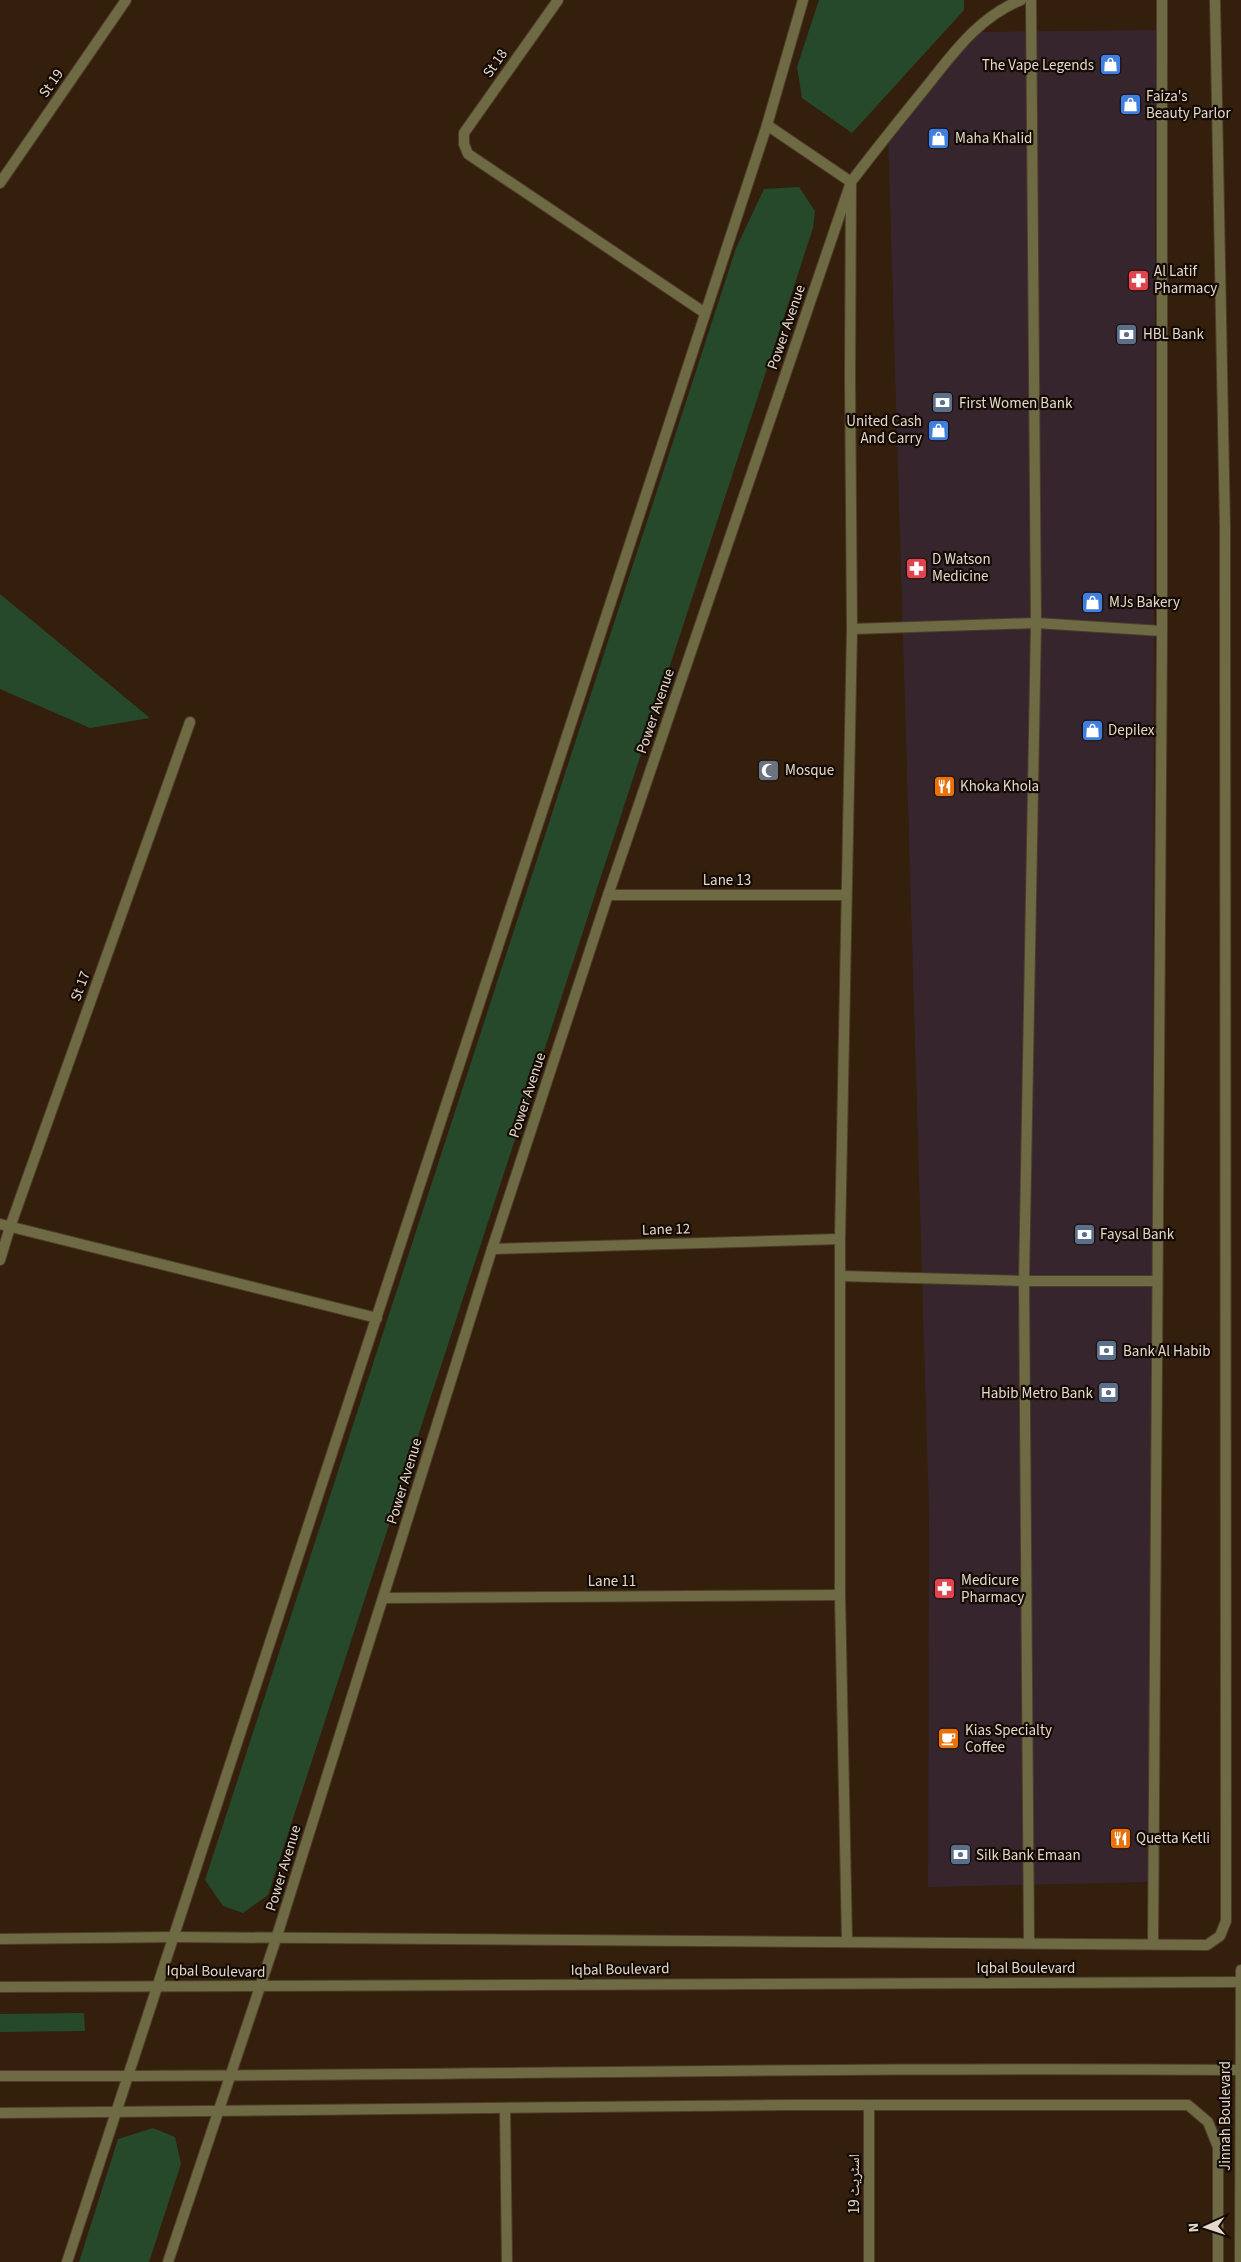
<svg xmlns="http://www.w3.org/2000/svg" width="1241" height="2262" viewBox="0 0 1241 2262" font-family="'Source Sans 3','Noto Naskh Arabic',sans-serif">
	<rect width="100%" height="100%" fill="#331f0b"/>
	<path fill="#37252d" d="M1156,30l-6,1852 -222,5 1,-374 -41,-1379 83,-102z"/>
	<g fill="#26492c">
		<path d="M819,0h145v10l-112,123 -50,-35 -5,-31z"/>
		<path d="M799,187l16,24 -2,17 -545,1667 -25,18 -20,-7 -18,-26 531,-1632 28,-59z"/>
		<path d="M0,594l150,124 -60,10 -90,-39z"/>
		<path d="M84,2013l1,18 -85,1v-18z"/>
		<path d="M153,2128l22,9 6,27 -32,98h-70l39,-123z"/>
	</g>
	<g fill="none" stroke-linecap="round" stroke-linejoin="round">
		<defs>
			<g id="minor">
				<path d="M558,0l-94,133v11l4,10 237,159"/>
				<path d="M767,125l84,57 -1,195 2,252 -12,610v356l7,345"/>
				<path d="M0,183l126,-183"/>
				<path d="M852,629l184,-6 126,8"/>
				<path d="M608,895h238"/>
				<path d="M0,1224l377,94"/>
				<path d="M492,1249l348,-10"/>
				<path d="M0,1260l10,-33 180,-505"/>
				<path d="M840,1276l184,5h133"/>
				<path d="M383,1598l457,-3"/>
				<path d="M0,1939l174,-2 1033,8 13,-9 6,-15 -1,-1393 -10,-528"/>
				<path d="M1029,1943l-5,-662 12,-658 -5,-623"/>
				<path d="M1153,1944l9,-1313v-631"/>
				<path d="M505,2109l2,153"/>
				<path d="M0,2113l790,-8h398l20,17 10,25v115"/>
				<path d="M67,2262l700,-2137 36,-125"/>
				<path d="M168,2262l108,-323 216,-690 116,-354 243,-713c25,-33 50,-64 76,-96 27,-34 52,-69 94,-86"/>
				<path d="M869,2262v-157"/>
			</g>
			<g id="tertiary">
				<path d="M0,1987l1241,-5"/>
				<path d="M0,2076c414,1 827,-10 1241,-6"/>
				<path d="M1240,2262l1,-292"/>
			</g>
		</defs>
		<use href="#minor" stroke="#4f3c2a" stroke-width="12"/>
		<use href="#tertiary" stroke="#4f3c2a" stroke-width="12"/>
		<use href="#minor" stroke="#6e6b44" stroke-width="10"/>
		<use href="#tertiary" stroke="#6e6b44" stroke-width="10"/>
	</g>
	<defs>
		<symbol id="shop-square" viewBox="-11 -11 22 22"><rect x="-9" y="-9" width="18" height="18" rx="4" fill="#3f7fe0" stroke="#140b04"/><path d="M-5-2.5h2.3a2.7 3.5 0 0 1 5.4 0H5L5.5 6h-11ZM-1.5-2.5h3a1.5 2.3 0 0 0-3 0Z" fill="#fff"/></symbol>
		<symbol id="pharmacy-square" viewBox="-11 -11 22 22"><rect x="-9" y="-9" width="18" height="18" rx="4" fill="#e0444e" stroke="#140b04"/><path d="M-2-6h4v4h4v4h-4v4h-4v-4h-4v-4h4Z" fill="#fff"/></symbol>
		<symbol id="bank-square" viewBox="-11 -11 22 22"><rect x="-9" y="-9" width="18" height="18" rx="4" fill="#5c6f8a" stroke="#140b04"/><path d="M-6-4H6V4H-6ZM0-2.3a2.3 2.3 0 1 0 0 4.6a2.3 2.3 0 1 0 0-4.6Z" fill="#fff"/></symbol>
		<symbol id="mosque-square" viewBox="-11 -11 22 22"><rect x="-9" y="-9" width="18" height="18" rx="4" fill="#6b7280" stroke="#140b04"/><path d="M3.5-4.9A6 6 0 1 0 3.5 4.9A5 5 0 1 1 3.5-4.9Z" fill="#fff"/></symbol>
		<symbol id="restaurant-square" viewBox="-11 -11 22 22"><rect x="-9" y="-9" width="18" height="18" rx="4" fill="#e8710a" stroke="#140b04"/><path d="M-5-6h1v4h1v-4h1v4h1v-4h1v5L-1.5 .5V6h-2V.5L-5-1ZM5-6V6H3V1.5H1.5Q1.5-4 5-6Z" fill="#fff"/></symbol>
		<symbol id="cafe-square" viewBox="-11 -11 22 22"><rect x="-9" y="-9" width="18" height="18" rx="4" fill="#e8710a" stroke="#140b04"/><path d="M-5.5-4.5H6V0H3Q3 3.5 0 3.5H-2.5Q-5.5 3.5-5.5 0ZM3-3.2v2h1.7v-2ZM-6 4.5H4V6H-6Z" fill="#fff"/></symbol>
	</defs>
	<g fill-rule="evenodd">
		<use href="#shop-square" x="1098" y="52" width="25" height="25"/>
		<use href="#shop-square" x="1118" y="92" width="25" height="25"/>
		<use href="#shop-square" x="926" y="126" width="25" height="25"/>
		<use href="#pharmacy-square" x="1126" y="268" width="25" height="25"/>
		<use href="#bank-square" x="1114" y="322" width="25" height="25"/>
		<use href="#bank-square" x="930" y="390" width="25" height="25"/>
		<use href="#shop-square" x="926" y="418" width="25" height="25"/>
		<use href="#pharmacy-square" x="904" y="556" width="25" height="25"/>
		<use href="#shop-square" x="1080" y="590" width="25" height="25"/>
		<use href="#shop-square" x="1080" y="718" width="25" height="25"/>
		<use href="#mosque-square" x="756" y="758" width="25" height="25"/>
		<use href="#restaurant-square" x="932" y="774" width="25" height="25"/>
		<use href="#bank-square" x="1072" y="1222" width="25" height="25"/>
		<use href="#bank-square" x="1094" y="1338" width="25" height="25"/>
		<use href="#bank-square" x="1096" y="1380" width="25" height="25"/>
		<use href="#pharmacy-square" x="932" y="1576" width="25" height="25"/>
		<use href="#cafe-square" x="936" y="1726" width="25" height="25"/>
		<use href="#restaurant-square" x="1108" y="1826" width="25" height="25"/>
		<use href="#bank-square" x="948" y="1842" width="25" height="25"/>
	</g>
	<g text-anchor="middle" stroke-width="4.5" stroke-linejoin="round" paint-order="stroke">
		<g font-size="15" fill="#e5d7cb" stroke="#140b04">
			<text transform="translate(495 63) rotate(-55)" y="5">St 18</text>
			<text transform="translate(51 83) rotate(-55)" y="5">St 19</text>
			<text transform="translate(786 327) rotate(-71)" y="5">Power Avenue</text>
			<text transform="translate(655 711) rotate(-71)" y="5">Power Avenue</text>
			<text x="727" y="885">Lane 13</text>
			<text transform="translate(80 986) rotate(-70)" y="5">St 17</text>
			<text transform="translate(527 1095) rotate(-72)" y="5">Power Avenue</text>
			<text transform="translate(666 1229) rotate(-2)" y="5">Lane 12</text>
			<text transform="translate(404 1481) rotate(-73)" y="5">Power Avenue</text>
			<text x="612" y="1586">Lane 11</text>
			<text transform="translate(283 1868) rotate(-73)" y="5">Power Avenue</text>
			<text x="1026" y="1973">Iqbal Boulevard</text>
			<text transform="translate(620 1969) rotate(-1)" y="5">Iqbal Boulevard</text>
			<text transform="translate(216 1971) rotate(1)" y="5">Iqbal Boulevard</text>
			<text transform="translate(1225 2116) rotate(-90)" y="5">Jinnah Boulevard</text>
			<text transform="translate(854 2184) rotate(-90)" y="5">اسٹریٹ 19</text>
		</g>
		<g font-size="15" fill="#e5d7cb" stroke="#140b04" text-anchor="start">
			<text x="1094" y="70" text-anchor="end">The Vape Legends</text>
			<text x="1146" y="101">Faiza's<tspan x="1146" dy="17">Beauty Parlor</tspan></text>
			<text x="955" y="143">Maha Khalid</text>
			<text x="1154" y="276">Al Latif<tspan x="1154" dy="17">Pharmacy</tspan></text>
			<text x="1143" y="339">HBL Bank</text>
			<text x="959" y="408">First Women Bank</text>
			<text x="922" y="426" text-anchor="end">United Cash<tspan x="922" dy="17">And Carry</tspan></text>
			<text x="932" y="564">D Watson<tspan x="932" dy="17">Medicine</tspan></text>
			<text x="1109" y="607">MJs Bakery</text>
			<text x="1108" y="735">Depilex</text>
			<text x="785" y="775">Mosque</text>
			<text x="960" y="791">Khoka Khola</text>
			<text x="1100" y="1239">Faysal Bank</text>
			<text x="1123" y="1356">Bank Al Habib</text>
			<text x="1093" y="1398" text-anchor="end">Habib Metro Bank</text>
			<text x="961" y="1585">Medicure<tspan x="961" dy="17">Pharmacy</tspan></text>
			<text x="965" y="1735">Kias Specialty<tspan x="965" dy="17">Coffee</tspan></text>
			<text x="1136" y="1843">Quetta Ketli</text>
			<text x="976" y="1860">Silk Bank Emaan</text>
		</g>
	</g>
	<g transform="translate(1206 2227) rotate(267)" stroke="#140b04" stroke-width="4" paint-order="stroke">
	<path d="M0-4L9 19L0 12L-9 19Z" fill="#e5d7cb"/>
	<text y="-8" font-size="14" font-weight="bold" text-anchor="middle" fill="#e5d7cb">N</text>
	</g>
</svg>
